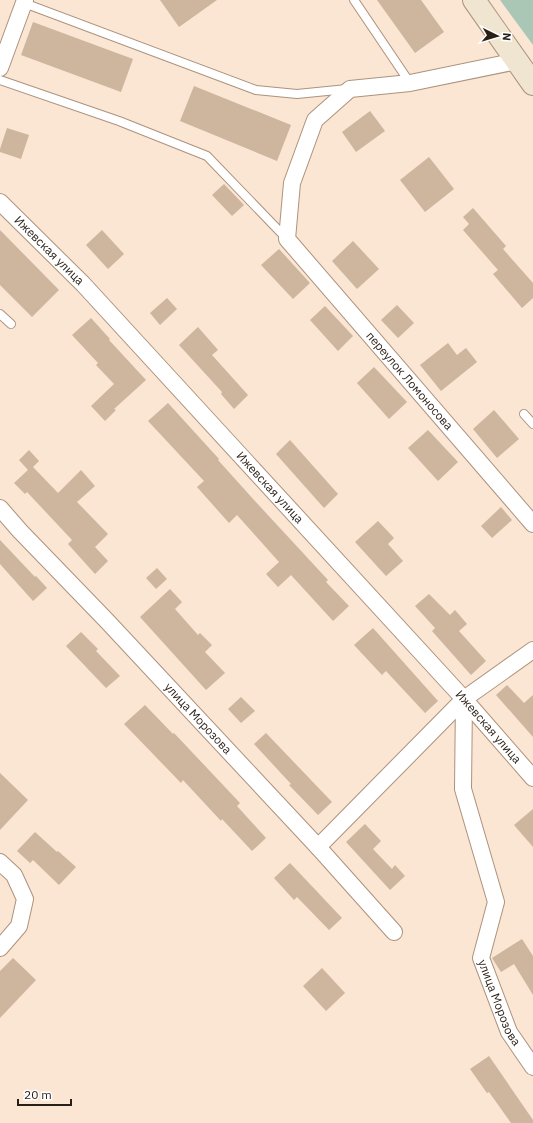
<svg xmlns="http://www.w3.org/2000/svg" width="533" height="1123" viewBox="0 0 533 1123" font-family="'IBM Plex Sans',sans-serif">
	<rect width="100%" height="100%" fill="#fbe5d3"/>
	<path fill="#aac7b6" d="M500,0h33v45z"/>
	<g fill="#cdb59e">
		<path d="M160,0h57l-38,27z"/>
		<path d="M377,0h44l23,32 -29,21z"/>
		<path d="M33,22l100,37 -12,33 -100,-37z"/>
		<path d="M194,86l97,39 -14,36 -97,-40z"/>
		<path d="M370,111l15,20 -29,21 -14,-20z"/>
		<path d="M7,128l22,7 -8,24 -21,-7v-3z"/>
		<path d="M429,157l25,32 -29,23 -25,-32z"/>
		<path d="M224,184l20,21 -12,11 -20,-21z"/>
		<path d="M473,208l33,38 -3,3 30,34v15l-11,10 -29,-34 5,-4 -35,-40 6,-6 -6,-7z"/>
		<path d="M0,230l59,60 -27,27 -32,-32z"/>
		<path d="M102,230l22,24 -16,15 -22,-24z"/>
		<path d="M353,241l26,28 -22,20 -25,-28z"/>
		<path d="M279,249l31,34 -17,16 -32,-34z"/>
		<path d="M167,298l10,11 -17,16 -10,-12z"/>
		<path d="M397,305l17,18 -16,15 -17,-18z"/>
		<path d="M325,306l28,30 -15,15 -28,-31z"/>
		<path d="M91,318l19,21 -1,1 37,40 -32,29 2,1 -11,11 -14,-15 23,-22 -18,-19 2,-2 -26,-28z"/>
		<path d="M198,327l20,23 -6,5 36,40 -14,14 -13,-15 1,-2 -43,-47z"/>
		<path d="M448,343l9,12 9,-7 11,14 -36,29 -21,-26z"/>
		<path d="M374,367l33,35 -18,17 -32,-36z"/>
		<path d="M168,403l51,56 -1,1 36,40 74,80 -2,2 23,24 -16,15 -42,-46 -13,12 -12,-13 13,-12 -42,-47 -8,8 -32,-36 7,-6 -56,-60z"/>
		<path d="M494,410l25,29 -22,19 -24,-29z"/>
		<path d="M428,430l30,32 -20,19 -30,-33z"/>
		<path d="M290,440l48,54 -14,14 -48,-54z"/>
		<path d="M29,450l10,11 -6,6 25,26 23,-23 14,16 -18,16 31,32 -13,13 13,14 -13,13 -27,-30 4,-4 -45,-48 -2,2 -11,-11 14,-13 -9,-10z"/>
		<path d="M501,507l11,13 -20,18 -11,-12z"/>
		<path d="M378,521l16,17 -6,6 15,17 -17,15 -31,-34z"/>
		<path d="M0,540l35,37 1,-1 11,12 -14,13 -33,-37z"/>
		<path d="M157,568l10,11 -11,10 -10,-11z"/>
		<path d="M170,589l12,13 -7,7 23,26 2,-2 12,12 -7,7 20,21 -19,17 -66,-73z"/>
		<path d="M429,594l21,21 5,-5 12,14 -8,7 27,30 -15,14 -39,-44 3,-3 -20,-22z"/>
		<path d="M373,628l65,73 -13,12 -39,-42 -4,4 -28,-30z"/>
		<path d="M81,632l17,17 -2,2 24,25 -14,12 -40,-42z"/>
		<path d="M507,685l17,18 9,-8v42l-37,-42z"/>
		<path d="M241,697l14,14 -14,12 -13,-14z"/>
		<path d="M145,705l28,29 1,-1 66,70 -3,3 29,32 -14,13 -30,-32 -1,2 -38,-41 -2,3 -57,-59z"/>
		<path d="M266,733l66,69 -14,13 -29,-30 2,-1 -37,-40z"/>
		<path d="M0,773l28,27 -28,30z"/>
		<path d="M533,809v38l-19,-22z"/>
		<path d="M365,824l16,17 -8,8 19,20 3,-4 10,11 -15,14 -44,-48z"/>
		<path d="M35,832l22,20 1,-1 18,16 -17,18 -26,-25 -3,3 -13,-12z"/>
		<path d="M290,863l52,55 -13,12 -32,-33 -3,3 -20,-22z"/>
		<path d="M522,939l11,17v39l-19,-31 -13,8 -9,-14z"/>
		<path d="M13,958l23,22 -36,38v-47z"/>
		<path d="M322,968l23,25 -19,18 -23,-25z"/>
		<path d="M489,1056l44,64v3h-22l-22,-31 -2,1 -17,-24z"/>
	</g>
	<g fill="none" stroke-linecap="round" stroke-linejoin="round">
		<defs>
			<g id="service">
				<path d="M354,0l56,83"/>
				<path d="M24,3l232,87 41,4 50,-5"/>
				<path d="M0,80l119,41 88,35 79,82"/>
				<path d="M0,314l11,10"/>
				<path d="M524,414l9,10"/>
			</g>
			<g id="minor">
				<path id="s1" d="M517,61l-107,22 -60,6 -35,31 -23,63 -5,56 246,285"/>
				<path d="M0,68l25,-68"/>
				<path id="s2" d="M0,202l83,82 381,415 69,79"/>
				<path id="s3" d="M0,508l20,23 87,90 211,226 76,85"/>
				<path id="s4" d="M464,699l-1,90 33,113 -15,56 28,74 24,35"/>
				<path d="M318,847l146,-148 69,-49"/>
				<path d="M0,862l14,13 11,24 -6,27 -19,22"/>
			</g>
			<path id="secondary" d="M474,0l59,84"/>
		</defs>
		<use href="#service" stroke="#ac937d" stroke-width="10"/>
		<use href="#minor" stroke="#ac937d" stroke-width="18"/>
		<use href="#secondary" stroke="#ac937d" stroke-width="24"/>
		<use href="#service" stroke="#fff" stroke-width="8"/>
		<use href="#minor" stroke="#fff" stroke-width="16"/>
		<use href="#secondary" stroke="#efe5d0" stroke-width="22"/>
	</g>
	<g text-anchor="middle" stroke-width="3" stroke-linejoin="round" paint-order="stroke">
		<g font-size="12" fill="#281e15" stroke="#fff">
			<text dy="4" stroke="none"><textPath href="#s2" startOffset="69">Ижевская улица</textPath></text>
			<text dy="4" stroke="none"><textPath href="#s1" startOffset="527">переулок Ломоносова</textPath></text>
			<text dy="4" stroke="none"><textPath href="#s2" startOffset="393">Ижевская улица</textPath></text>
			<text dy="4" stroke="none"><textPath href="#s3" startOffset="289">улица Морозова</textPath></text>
			<text dy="4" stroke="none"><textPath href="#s2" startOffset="717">Ижевская улица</textPath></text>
			<text dy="4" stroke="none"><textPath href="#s4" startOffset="314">улица Морозова</textPath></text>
		</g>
	</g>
	<g transform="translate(497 36) rotate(95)" stroke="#ffffff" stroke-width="3" paint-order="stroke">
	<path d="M0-3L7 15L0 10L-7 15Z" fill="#281e15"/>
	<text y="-6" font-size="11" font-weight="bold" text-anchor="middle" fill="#281e15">N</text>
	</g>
	<path d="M18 1099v6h53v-6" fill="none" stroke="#281e15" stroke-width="2"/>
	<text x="24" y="1099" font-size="12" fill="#281e15" stroke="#ffffff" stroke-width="3" paint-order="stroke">20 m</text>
</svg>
